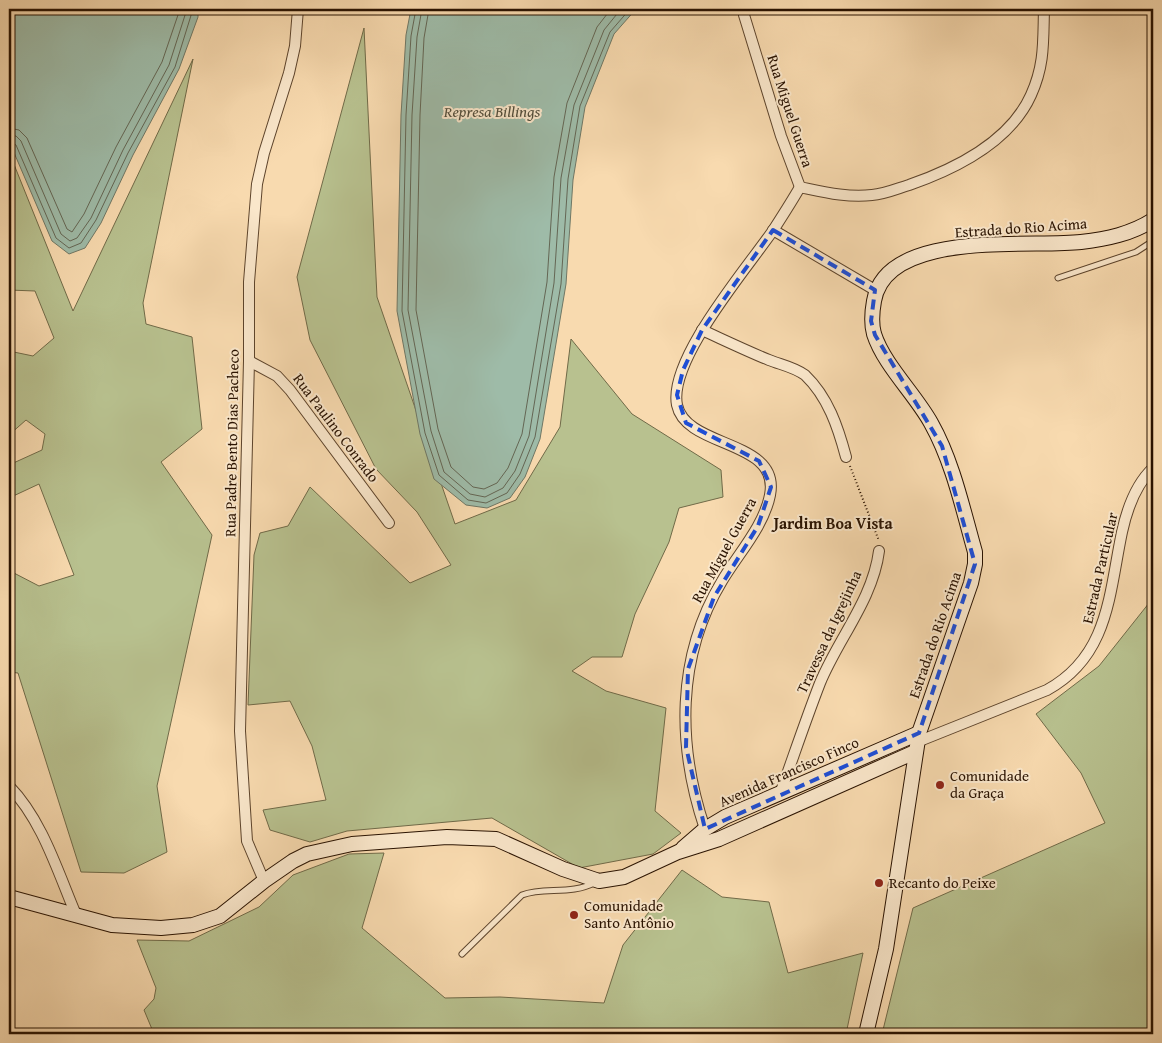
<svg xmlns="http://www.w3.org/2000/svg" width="1162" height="1043" viewBox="0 0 1162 1043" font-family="'Gentium Book Plus',serif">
	<rect width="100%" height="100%" fill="#f8daaf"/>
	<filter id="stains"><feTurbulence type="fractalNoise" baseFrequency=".004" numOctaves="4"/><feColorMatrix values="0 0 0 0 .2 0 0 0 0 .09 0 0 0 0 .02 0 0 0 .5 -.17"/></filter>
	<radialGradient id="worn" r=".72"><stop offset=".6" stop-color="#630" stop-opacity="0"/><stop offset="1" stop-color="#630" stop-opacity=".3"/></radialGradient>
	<g fill="#b8c18f" stroke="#706a48">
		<path d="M364,28l13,269 78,227 61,-24 44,-73 11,-88 61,75 89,56 2,27 -44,11 -10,34 -34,72 -13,43h-30l-20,14 34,20 60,17 -11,103 26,22 -28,21 -74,14 -87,-50 -145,13 -37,11 -40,-12 -7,-20 63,-10 -14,-54 -22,-45 -42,4 6,-150 6,-22 28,-7 22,-39 100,96 41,-18 -34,-53 -41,-43 -66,-129 -13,-63z"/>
		<path d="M193,59l-50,244 3,21 46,13 10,92 -41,33 51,73 -55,251 10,66 -43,21 -43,-1 -63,-199 -9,-1v-91l3,-9 27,14 35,-11 -35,-91 -30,14v-33l33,-15 3,-16 -19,-14 -17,15v-84l24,5 21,-18 -19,-47 -26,-1v-138l64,159z"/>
		<path d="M1153,598v436h-271l31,-126 192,-85 -24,-50 -45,-59 63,-48z"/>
		<path d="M384,853l-22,75 83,70 55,-1 104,6 19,-58 59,-75 40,27 47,5 19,71 75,-20 -17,81h-692l-10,-24 10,-11 2,-11 -19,-48 52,1 70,-34 34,-32 56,-21z"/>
	</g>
	<g fill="#9ebba8" stroke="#6f7765">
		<path d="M9,9h189v8l-19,52 -46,86 -32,68 -16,25 -16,6 -17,-13 -43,-100z"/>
		<path d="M411,9h225l-22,25 -29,73 -12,73 -7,104 -26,155 -15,38 -15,21 -23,10 -21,-3 -32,-26 -14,-45 -23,-123 4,-196 5,-80z"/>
	</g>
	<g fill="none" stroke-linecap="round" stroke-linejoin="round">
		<g stroke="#646654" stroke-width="1">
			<path d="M416,9l-5,27 -5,79 -4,196 23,122 14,42 29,25 18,3 21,-10 13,-19 15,-37 26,-153 7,-105 12,-73 30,-74 20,-23"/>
			<path d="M422,9l-5,28 -5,78 -4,195 23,121 13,41 26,22 15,3 18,-9 12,-17 14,-35 25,-153 7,-105 13,-73 30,-75 17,-21"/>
			<path d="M429,9l-5,29 -4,77 -4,195 22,119 13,38 22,20 11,2 13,-6 11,-15 14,-34 25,-152 7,-105 13,-74 30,-76 14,-18"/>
			<path d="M9,128l10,2 8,8 40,91 5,3 12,-18 32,-67 46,-85 18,-53"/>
			<path d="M9,135l7,1 5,5 40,93 9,7 7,-3 14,-20 32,-68 46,-85 18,-56"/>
			<path d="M9,141l7,4 40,93 13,10 12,-5 15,-23 32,-67 47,-86 18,-58"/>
		</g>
		<defs>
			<g id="lane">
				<path d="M1058,278l78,-26 17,-11"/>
				<path d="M462,954l60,-59c23,-9 48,1 74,-13"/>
			</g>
			<g id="street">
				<path d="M744,15l37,121 19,51"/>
				<path d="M800,187c24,5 48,11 72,8 13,-1 24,-6 37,-10 46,-16 101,-43 122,-90 14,-31 12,-54 13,-86"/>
				<path d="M773,230l102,60"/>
				<path d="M702,330c22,10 45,21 67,30 13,5 25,7 36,15 23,22 33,52 41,82"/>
				<path d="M249,361l28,15 13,14 99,133"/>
				<path d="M917,742l130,-52c62,-34 62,-96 75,-158 5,-23 14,-48 31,-64"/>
				<path d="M9,786c34,35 49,87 68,131"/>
				<path d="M781,791c13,-36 25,-72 39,-108 18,-44 53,-84 59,-132"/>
				<path d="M705,829c-28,-83 -29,-172 17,-248 16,-27 42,-55 48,-86 11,-56 -84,-46 -93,-90 -9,-46 72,-139 97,-176 9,-14 18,-28 26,-42"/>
				<path d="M264,881l-17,-40 -7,-110 9,-370v-79l8,-98 7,-31 25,-80 6,-27 3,-37"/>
			</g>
			<g id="secondary">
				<path d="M683,848l22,-19 20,-12 194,-84"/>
				<path d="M9,897l103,28 49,3 32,-3 27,-9 44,-35 29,-20 14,-7 45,-10 95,-7 49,2 67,30 36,12 25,-4 54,-25 41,-13 196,-87"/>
				<path d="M866,1034l20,-85 33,-216 52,-150 4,-19v-12c-12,-42 -22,-90 -44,-129 -16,-29 -47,-58 -57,-89 -3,-11 -2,-22 0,-33 12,-72 155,-53 207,-59 26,-3 50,-8 72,-22"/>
			</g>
		</defs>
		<use href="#lane" stroke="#5d442c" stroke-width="7"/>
		<use href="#street" stroke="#5d442c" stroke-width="12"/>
		<use href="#secondary" stroke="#291200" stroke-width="16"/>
		<path stroke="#291200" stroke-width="2" stroke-dasharray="1 2.5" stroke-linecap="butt" d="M850,466l29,75"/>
		<use href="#lane" stroke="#fae7cb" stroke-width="5"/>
		<use href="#street" stroke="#fae7cb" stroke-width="10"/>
		<use href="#secondary" stroke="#fae7cb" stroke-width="14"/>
	</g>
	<path fill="none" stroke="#1d4ed8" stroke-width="4" stroke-dasharray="10 6" stroke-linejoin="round" d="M773,230l102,60 -4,31 4,14 67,111 33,118 -56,169 -214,96 -19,-82 2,-78 26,-72 44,-71 13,-39 -12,-26 -73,-38 -9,-28 6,-25 19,-40z"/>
	<g fill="#8f2418" stroke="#fae7cb" stroke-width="2">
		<circle cx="940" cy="785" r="5"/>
		<circle cx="879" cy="883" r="5"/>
		<circle cx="574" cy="915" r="5"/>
	</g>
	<g text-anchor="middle" stroke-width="4" stroke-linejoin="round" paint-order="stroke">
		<g font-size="15" fill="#291200" stroke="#fae7cb">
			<text transform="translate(790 111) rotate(72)" y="5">Rua Miguel Guerra</text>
			<text transform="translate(1021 228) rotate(-4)" y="5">Estrada do Rio Acima</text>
			<text transform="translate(336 428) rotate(53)" y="5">Rua Paulino Conrado</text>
			<text transform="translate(232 443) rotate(-89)" y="5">Rua Padre Bento Dias Pacheco</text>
			<text transform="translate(724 550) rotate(-61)" y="5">Rua Miguel Guerra</text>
			<text transform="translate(1100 568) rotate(-77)" y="5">Estrada Particular</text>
			<text transform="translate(829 632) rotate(-65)" y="5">Travessa da Igrejinha</text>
			<text transform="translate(935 635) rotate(-71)" y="5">Estrada do Rio Acima</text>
			<text transform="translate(789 772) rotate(-24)" y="5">Avenida Francisco Finco</text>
		</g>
		<g font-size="15" fill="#291200" stroke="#fae7cb" text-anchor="start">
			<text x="950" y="781">Comunidade<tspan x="950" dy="17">da Graça</tspan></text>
			<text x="889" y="888">Recanto do Peixe</text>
			<text x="584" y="911">Comunidade<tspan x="584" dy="17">Santo Antônio</tspan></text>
		</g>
		<g font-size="16" font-style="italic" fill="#524d3b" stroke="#fae7cb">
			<text x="492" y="117">Represa Billings</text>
		</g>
		<g font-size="16" font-weight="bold" fill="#291200" stroke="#fae7cb">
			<text x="833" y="529">Jardim Boa Vista</text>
		</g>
	</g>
	<rect width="1162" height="1043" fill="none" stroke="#f8daaf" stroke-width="30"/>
	<rect x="10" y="10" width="1142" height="1023" fill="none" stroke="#291200" stroke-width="2.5"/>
	<rect x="15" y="15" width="1132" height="1013" fill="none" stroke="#291200"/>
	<rect width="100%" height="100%" filter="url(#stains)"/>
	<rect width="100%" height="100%" fill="url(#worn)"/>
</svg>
